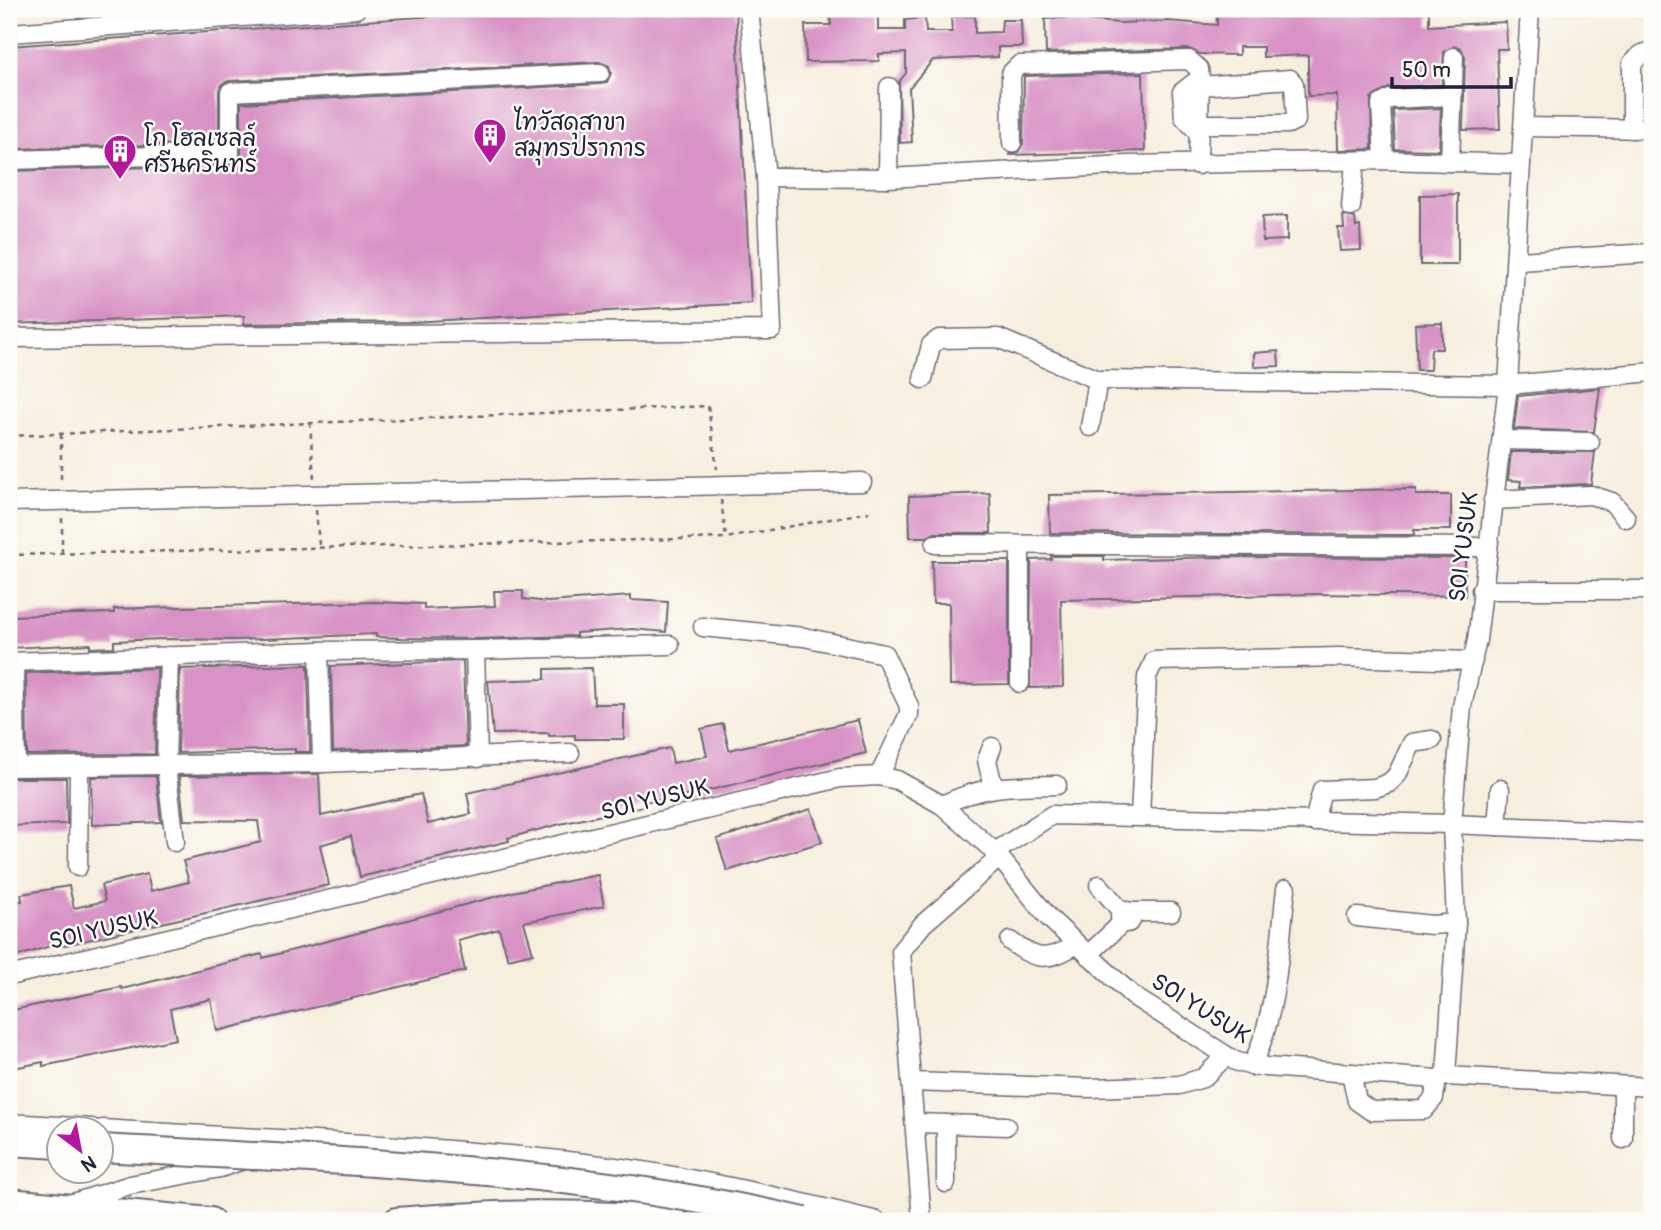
<svg xmlns="http://www.w3.org/2000/svg" width="1661" height="1230" viewBox="0 0 1661 1230" font-family="Pangolin,'Playpen Sans Thai',sans-serif">
	<rect width="100%" height="100%" fill="#fdfcf7"/>
	<filter id="ink" filterUnits="userSpaceOnUse"><feTurbulence type="fractalNoise" baseFrequency=".0143" numOctaves="2"/><feDisplacementMap in="SourceGraphic" scale="14" xChannelSelector="R" yChannelSelector="G"/><feConvolveMatrix kernelMatrix="1 2 1 2 8 2 1 2 1" color-interpolation-filters="sRGB"/></filter>
	<filter id="wash" filterUnits="userSpaceOnUse"><feTurbulence type="fractalNoise" baseFrequency=".00686" numOctaves="4" result="noise"/><feDisplacementMap in="SourceGraphic" scale="28" xChannelSelector="R" yChannelSelector="G"/><feGaussianBlur stdDeviation="1.57" result="paint"/><feColorMatrix in="noise" values="0 0 0 0 0 0 0 0 0 0 0 0 0 0 0 0 0 1.4 0 .05"/><feComposite in="paint" operator="in"/></filter>
	<g filter="url(#wash)">
		<rect width="100%" height="100%" fill="#f7efde"/>
		<g id="blocks">
			<g fill="#d892c5">
				<path d="M536,9h200l15,294 -340,19 -167,2v-8l-235,8v-153l222,-6 9,-5 1,-5v-52l360,-19 6,-2 4,-9 -2,-7 -10,-4 -370,19 -6,2 -4,8v52l-210,6v-103z"/>
				<path d="M1334,9h95v17l77,-4 1,27h-10l3,80 -37,1 2,-73 -4,-9 -6,-2 -11,6 -2,33 -53,3 -18,10 1,51 -34,1 -1,-55 -29,1v-41l-45,2v-10h-24v8l-39,-1 -11,-5 -143,4 -1,-34 29,-2v-3l15,1v5l30,3 49,-2 49,4v-13l47,3 24,-5 46,2z"/>
				<path d="M852,13l26,3v14h27v-10l20,-2 1,14h26l-1,-15 24,-1v17l26,-1 1,-12h19l1,27h-24v10l-65,3 -24,28 3,54 -12,1 -1,-61 7,-9v-20l-27,1v7l-73,1 -1,-37h26l-1,-11z"/>
				<path d="M1143,73l2,78 -136,4 9,-3 5,-8 1,-68z"/>
				<path d="M1441,108l-2,42 -44,-1 -2,-39z"/>
				<path d="M1458,194v71h-38v-70z"/>
				<path d="M1343,215l12,3 1,9 4,-1 1,24 -21,1 -2,-23h6z"/>
				<path d="M1287,216v24l-24,1 -1,-24z"/>
				<path d="M1442,323v26h-11l-1,21h-13l-2,-46z"/>
				<path d="M1278,351l1,15 -25,1v-14z"/>
				<path d="M1600,388l-6,44 -80,-3 4,-33z"/>
				<path d="M1511,452h84l-4,32 -71,3 1,-6 -13,-1z"/>
				<path d="M1416,489v6h35v35h-37v5l-364,-2 -1,-38z"/>
				<path d="M990,493l1,40h-56l-8,4h-17l-1,-41z"/>
				<path d="M1051,556h53v4l115,-3 246,1v38l-146,-2 -258,6 2,87 -33,1 1,-128 20,-1z"/>
				<path d="M932,561h77v123l-59,1 -1,-82h-16z"/>
				<path d="M494,591h29v8l25,3 83,-6v4l37,2 -2,30 -34,-3 -56,4v3l-101,3 -73,-1 -26,-1v-3l-138,6 -75,-1 -49,2v6l-24,1v-4l-81,4v-32l105,-3v-4l29,-1 232,-6 49,2v5l71,-3z"/>
				<path d="M463,661l3,85 -133,5 -2,-85z"/>
				<path d="M304,665h4l2,87h-15v-3l-117,4 2,-84z"/>
				<path d="M157,668l-2,86 -128,1 -1,-82z"/>
				<path d="M592,668l2,36h30v35h-49v-4l-26,1v-3l-56,1 -5,-53 57,-2v-10z"/>
				<path d="M858,720l8,33 -181,43 -42,6 1,4 -84,18 -52,14 1,3 -149,36 -9,-41 -31,9 9,40 -268,61 -1,-3 -51,16v-56l13,-2 -1,-7 48,-8 5,22 31,-7 -4,-16 33,-8 13,-3 4,17 38,-9 -6,-21 78,-19 -3,-21 -74,-1 -5,-44 140,-2 2,42 100,-22 7,30 43,-10 -4,-21 203,-45 3,15 34,-7 -6,-27 22,-5 6,26z"/>
				<path d="M156,776l5,46 -69,3 -1,-48z"/>
				<path d="M9,778h57l1,46 -58,2z"/>
				<path d="M811,809l11,33 -95,29 -10,-32z"/>
				<path d="M598,875l6,31 -80,16 9,31 -25,6 -9,-30 -41,11 7,31 -248,60 -6,-32 -41,10 6,30 -133,27v-4l-34,7v-56l4,-3 108,-23 1,2 140,-35 1,4 254,-67z"/>
			</g>
		</g>
	</g>
	<g filter="url(#ink)">
		<use href="#blocks" fill-opacity="0" stroke="#6d6a74" stroke-width="2"/>
		<g fill="none" stroke-linecap="round" stroke-linejoin="round">
			<defs>
				<g id="minor">
					<path d="M9,33l347,-24"/>
					<path d="M1200,124h88l8,-4 -2,-36 -4,-5 -89,7"/>
					<path d="M1524,127l128,2"/>
					<path d="M1632,129v-66l10,-9 10,-3"/>
					<path d="M1199,133l-15,-16 -2,-25 18,-14"/>
					<path d="M1012,143l-1,-70 8,-8 170,-5 10,9 1,9 -2,87"/>
					<path d="M9,160l221,-6v-62l370,-19"/>
					<path d="M1384,160l-3,-56 9,-5 62,-3"/>
					<path d="M1450,162l4,-105"/>
					<path d="M766,177l122,1 239,-13 257,-5 137,4"/>
					<path d="M888,178l1,-91"/>
					<path d="M1351,207l4,-45"/>
					<path d="M1518,261l134,-8"/>
					<path d="M9,338l763,-8 -6,-153 -17,-168"/>
					<path d="M923,379l8,-34 8,-6 59,-1 100,42 -8,47"/>
					<path d="M1098,380l410,5 144,-13"/>
					<path d="M1502,440l88,2"/>
					<path d="M1493,500l98,-5 21,7 14,16"/>
					<path d="M9,502l853,-20"/>
					<path d="M935,544l552,3"/>
					<path d="M1020,547v136"/>
					<path d="M1481,590h171"/>
					<path d="M703,627l101,10 80,17 25,52v8l-30,62"/>
					<path d="M475,650l195,-5"/>
					<path d="M319,651l3,112"/>
					<path d="M169,656l-3,110 9,76"/>
					<path d="M9,662l310,-11 156,-1 3,108"/>
					<path d="M14,662l2,104"/>
					<path d="M992,747l-5,13 6,26"/>
					<path d="M9,767l313,-4 248,-10"/>
					<path d="M942,805c44,-21 68,-19 115,-20"/>
					<path d="M1140,816l7,-139 7,-16 185,-4 134,4"/>
					<path d="M1314,822l8,-32 53,-2 14,-5 8,-8 15,-32 20,-3"/>
					<path d="M1497,826l3,-37"/>
					<path d="M995,852l57,-37 400,9 200,9"/>
					<path d="M78,867l1,-101"/>
					<path d="M1099,885l23,27"/>
					<circle cx="1126" cy="917" r="6"/>
					<path d="M1132,912h39"/>
					<path d="M1357,917l75,8 24,-2"/>
					<path d="M1010,941c27,20 37,21 67,3"/>
					<path d="M1088,955l35,-33"/>
					<path d="M9,976l831,-198 39,-2 18,4 45,25 53,47 54,66 84,78 102,65 17,5 185,13 9,-3 10,-153 -4,-99 10,-118 15,-66 31,-255 22,-376"/>
					<path d="M1252,1066c26,-55 27,-117 34,-177"/>
					<path d="M1351,1073l6,28 14,10 53,-1 10,-12 3,-19"/>
					<path d="M1446,1076l206,11"/>
					<path d="M911,1082l178,6 90,-3 24,-7 23,-22"/>
					<path d="M1623,1086v53"/>
					<path d="M9,1123l83,5"/>
					<path d="M916,1123l90,3"/>
					<path d="M946,1124v59"/>
					<path d="M102,1129c168,11 338,15 506,37 91,12 181,33 269,55"/>
					<path d="M73,1203l57,-18 90,-17 26,-9"/>
					<path d="M922,1221l-21,-270 22,-27 76,-66"/>
				</g>
				<g id="highway">
					<path d="M9,1142l51,3"/>
					<path d="M9,1202l201,19"/>
					<path d="M397,1221c91,-7 187,-11 278,0"/>
				</g>
			</defs>
			<use href="#minor" stroke="#6d6a74" stroke-width="21"/>
			<use href="#highway" stroke="#6d6a74" stroke-width="30"/>
			<g stroke="#6d6a74" stroke-width="2.5" stroke-dasharray="5 5" stroke-linecap="butt">
				<path d="M310,423l4,56"/>
				<path d="M61,434v50"/>
				<path d="M9,436l699,-30 9,63"/>
				<path d="M721,500l5,38"/>
				<path d="M316,510l3,35"/>
				<path d="M62,518v36"/>
				<path d="M9,555l717,-17 143,-26"/>
			</g>
			<use href="#minor" stroke="#fff" stroke-width="18"/>
			<use href="#highway" stroke="#fff" stroke-width="26"/>
			<defs>
				<path id="highway-bridge" d="M102,1148c236,13 471,19 702,73"/>
			</defs>
			<use href="#highway-bridge" stroke="#6d6a74" stroke-width="30" stroke-linecap="butt"/>
			<use href="#highway-bridge" stroke="#fff" stroke-width="26"/>
		</g>
	</g>
	<defs>
		<symbol id="building-pin" viewBox="-11 -11 22 30"><path d="M0 17L-7.5 6A9.5 9.5 0 1 1 7.5 6Z" fill="#b5179e" stroke="#fdfcf7"/><path d="M-4-6H4V6H1V3H-1V6H-4ZM-2.5-4.3h1.7v1.8h-1.7ZM.8-4.3h1.7v1.8H.8ZM-2.5-1h1.7V.8h-1.7ZM.8-1h1.7V.8H.8Z" fill="#fff"/></symbol>
	</defs>
	<g fill-rule="evenodd">
		<use href="#building-pin" x="471" y="116" width="38" height="52"/>
		<use href="#building-pin" x="101" y="132" width="38" height="52"/>
	</g>
	<g text-anchor="middle" stroke-width="5" stroke-linejoin="round" paint-order="stroke">
		<g font-size="23" fill="#22223b" stroke="#fdfcf7" text-anchor="start">
			<text x="514" y="130">ไทวัสดุสาขา<tspan x="514" dy="26">สมุทรปราการ</tspan></text>
			<text x="144" y="146">โก โฮลเซลล์<tspan x="144" dy="26">ศรีนครินทร์</tspan></text>
		</g>
		<g font-size="23" fill="#22223b" stroke="#fdfcf7">
			<text transform="translate(1463 547) rotate(-83)" y="8">SOI YUSUK</text>
			<text transform="translate(655 799) rotate(-14)" y="8">SOI YUSUK</text>
			<text transform="translate(103 929) rotate(-13)" y="8">SOI YUSUK</text>
			<text transform="translate(1201 1008) rotate(32)" y="8">SOI YUSUK</text>
		</g>
	</g>
	<rect width="1661" height="1230" fill="none" stroke="#fdfcf7" stroke-width="35"/>
	<g transform="translate(80 1150) rotate(148)"><circle r="33" fill="#fdfcf7" stroke="#a5a5ac" stroke-width="2"/>
	<path d="M0-5L12 26L0 18L-12 26Z" fill="#b5179e"/>
	<text y="-10" font-size="19" font-weight="bold" text-anchor="middle" fill="#22223b">N</text>
	</g>
	<path d="M1392 77v10h119v-10" fill="none" stroke="#22223b" stroke-width="3.5"/>
	<text x="1402" y="77" font-size="21" fill="#22223b" stroke="#fdfcf7" stroke-width="5" paint-order="stroke">50 m</text>
</svg>
